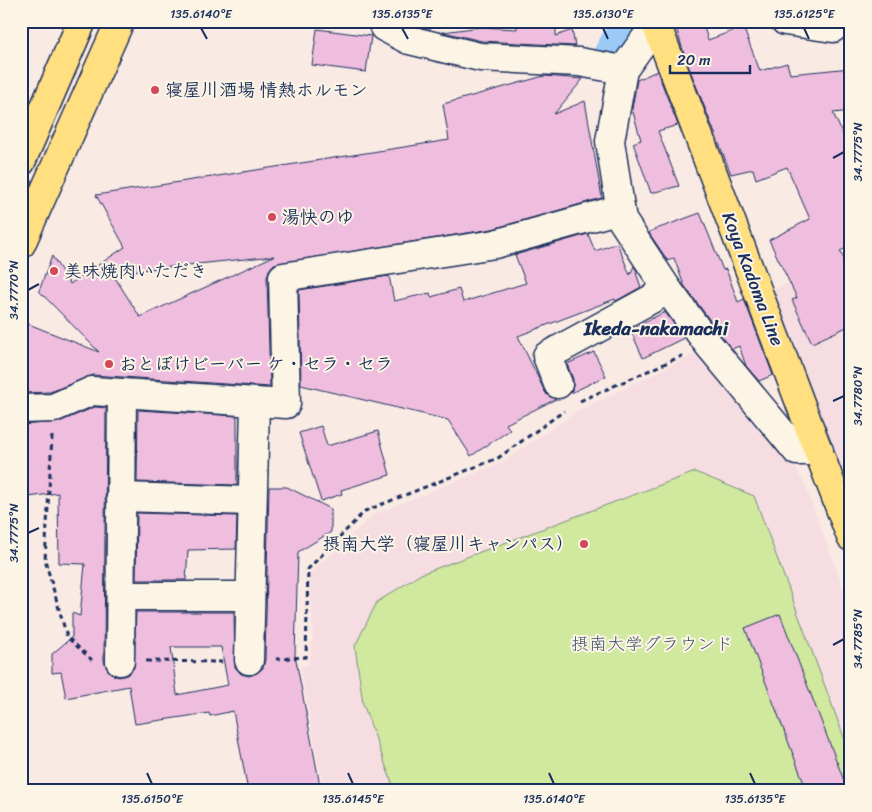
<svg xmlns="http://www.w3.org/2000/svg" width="872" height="812" viewBox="0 0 872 812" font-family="Sriracha,'Klee One',sans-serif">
	<rect width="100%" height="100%" fill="#f9eae4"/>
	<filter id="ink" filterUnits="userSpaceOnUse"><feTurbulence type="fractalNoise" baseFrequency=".02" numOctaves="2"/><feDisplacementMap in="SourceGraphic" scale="10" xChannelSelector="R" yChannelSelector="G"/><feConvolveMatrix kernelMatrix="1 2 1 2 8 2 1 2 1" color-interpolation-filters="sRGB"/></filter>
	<g filter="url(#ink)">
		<g fill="#f6dde2">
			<path d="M851,251v235l-11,-9 -71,-185z"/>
			<path d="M699,352l52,68 17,9 16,18 21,38 46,124v182h-527l-24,-124 9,-2 4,-28 -3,-64 63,-58 130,-53 75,-51z"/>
		</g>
		<path fill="#d0e99f" stroke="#768c7e" d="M695,472l59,24 97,260v35h-456l-32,-87 -8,-58 22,-44 44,-28z"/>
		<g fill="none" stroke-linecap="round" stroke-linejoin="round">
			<path stroke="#9bcaf6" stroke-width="48" d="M617,57l12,-21"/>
		</g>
		<g fill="#efbede" stroke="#1b2f5e" fill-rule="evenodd">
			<path d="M517,21h39v15l16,-6 3,16 -93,-5 -39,-9 38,-5 36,2z"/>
			<path d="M674,21h28l6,19 35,-13 17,44 27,-8 3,11 61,-6v43l-18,2 18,39v94l-11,5 11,22v52l-39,18 -20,-43 5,-2 -28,-58 41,-21 -23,-52 -31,12 -3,-10 -22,5 -45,-114z"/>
			<path d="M317,29l54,7 -5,36 -54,-7z"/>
			<path d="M657,71l21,54 -20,6 21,55 -28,7 -18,-50 8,-3 -9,-31 5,-29z"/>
			<path d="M544,76l39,3 -29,35 31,-13 17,97 -110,31 -218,35 -5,6 -2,7 3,110 -177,-12 -43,17 -29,1v-72l78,31 -60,-61 13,-35 18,28 55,-37 -29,-52 353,-55 -6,-36zM274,256l-134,61 -28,-44z"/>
			<path d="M700,213l23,57 3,-1 12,33 6,-3 29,76 -14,6 -13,-15 -7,-20 -7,3 -12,-15 -36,-49 -10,-27 -6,3 -19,-28 2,-2z"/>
			<path d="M588,234l7,17 22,-8 13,32 4,-9 4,7h-2l5,14 -25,14 -1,-2 -97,37 26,54 5,6 7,3 -50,25 4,6 -39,26 -23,-36 -147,-35 -2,-95 90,-14 5,25 36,-8 1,4 28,-8 4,13 63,-19 -11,-28z"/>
			<path d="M665,312l19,26 -41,20 -13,-29z"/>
			<path d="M594,352l12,24 -35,17 2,-7v-7l-6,-15z"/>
			<path d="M95,407l11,1 -2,253 3,8 6,6 6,2 8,-2 7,-7 2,-56h98l1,55 6,7 8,2 8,-3 6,-5 2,-8 4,-173h18l44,22v23l-33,20 -3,103 26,136h-73l-15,-80 -23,5 -1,-3 -74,11 -6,-38 -63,12 -5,-26 -9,1v-19l20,-17v-24l8,3 5,-52 -26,-1 -1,-70 -37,5v-73l38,-3zM171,647h50l7,38 -51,10z"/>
			<path d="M138,410l99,6v69l-100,-3z"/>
			<path d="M321,426l6,20 51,-15 12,44 -49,15 1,4 -21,7 -22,-68z"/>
			<path d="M137,513l100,3 -1,33 -48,1 -2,30h-50z"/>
			<path d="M780,614l68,177h-41l-62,-163z"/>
		</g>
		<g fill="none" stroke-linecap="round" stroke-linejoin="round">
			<defs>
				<g id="minor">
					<path d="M382,21l2,6 25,13 71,17 99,5 44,8"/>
					<path d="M658,21l-35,49 -13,71 12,79 46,70 40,54 89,107h22"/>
					<path d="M785,21l48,7"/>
					<path d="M558,384l-11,-28 121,-66"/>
					<path d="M21,409l32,-1 39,-17 194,13 -3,-127 212,-33 125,-35"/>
					<path d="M121,497l131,4"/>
					<path d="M121,596h129"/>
					<path d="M249,660l6,-258"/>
					<path d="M120,661l2,-268"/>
				</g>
				<g id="major">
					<path d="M655,21l196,516"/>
					<path d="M21,162l61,-141"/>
					<path d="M21,244l99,-223"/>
				</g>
			</defs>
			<use href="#minor" stroke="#1b2f5e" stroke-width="31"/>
			<use href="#major" stroke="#1b2f5e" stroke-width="31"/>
			<g stroke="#1b2f5e" stroke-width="3" stroke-dasharray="5 4" stroke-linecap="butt">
				<path d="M580,401l104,-46"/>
				<path d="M52,436l-7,124 22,77 25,23"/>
				<path d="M276,659l30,-2 2,-88 57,-58 133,-53 66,-47"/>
				<path d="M146,661l76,1"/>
			</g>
			<use href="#minor" stroke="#fcf5e5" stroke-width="28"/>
			<use href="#major" stroke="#ffdf80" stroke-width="28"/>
		</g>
	</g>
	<path fill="none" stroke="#1b2f5e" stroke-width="2" d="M201,28l6,11M402,28l6,11M603,28l5,11M804,28l5,11M833,158l11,-6M28,290l11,-6M833,401l11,-5M28,533l11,-5M833,645l11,-6M147,773l5,11M348,773l5,11M549,773l5,11M750,773l5,11"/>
	<g fill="#d1495b" stroke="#fcf5e5" stroke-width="2">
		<circle cx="155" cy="90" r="5"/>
		<circle cx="272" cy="217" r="5"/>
		<circle cx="54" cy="271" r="5"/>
		<circle cx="109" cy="364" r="5"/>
		<circle cx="584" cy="544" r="5"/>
	</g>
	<g text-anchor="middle" stroke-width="4" stroke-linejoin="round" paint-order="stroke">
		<g font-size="18" font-weight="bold" fill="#1b2f5e" stroke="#fcf5e5" text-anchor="start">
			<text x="165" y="96">寝屋川酒場 情熱ホルモン</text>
			<text x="282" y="223">湯快のゆ</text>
			<text x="64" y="277">美味焼肉いただき</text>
			<text x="119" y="370">おとぼけビーバー ケ・セラ・セラ</text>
			<text x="574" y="550" text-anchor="end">摂南大学（寝屋川キャンパス）</text>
		</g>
		<g font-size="18" fill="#1b2f5e" stroke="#fcf5e5">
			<text transform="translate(753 279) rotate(69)" y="6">Koya Kadoma Line</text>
		</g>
		<g font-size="18" fill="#3f546b" stroke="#fcf5e5">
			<text x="652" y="650">摂南大学グラウンド</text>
		</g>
		<g font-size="19" font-weight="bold" fill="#1b2f5e" stroke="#fcf5e5">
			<text x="656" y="335">Ikeda-nakamachi</text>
		</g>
	</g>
	<rect width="872" height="812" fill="none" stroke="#fcf5e5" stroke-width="55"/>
	<path d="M670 65v8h80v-8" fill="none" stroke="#1b2f5e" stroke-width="2.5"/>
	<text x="677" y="65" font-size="15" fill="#1b2f5e" stroke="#fcf5e5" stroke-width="4" paint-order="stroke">20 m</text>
	<rect x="28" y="28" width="816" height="756" fill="none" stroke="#1b2f5e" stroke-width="2"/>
	<g font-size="12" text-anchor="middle" fill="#1b2f5e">
		<text x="201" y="18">135.6140°E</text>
		<text x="402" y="18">135.6135°E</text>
		<text x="603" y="18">135.6130°E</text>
		<text x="804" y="18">135.6125°E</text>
		<text transform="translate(858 152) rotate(-90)" y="4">34.7775°N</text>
		<text transform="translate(14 290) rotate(-90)" y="4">34.7770°N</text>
		<text transform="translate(858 396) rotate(-90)" y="4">34.7780°N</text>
		<text transform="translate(14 533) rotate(-90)" y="4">34.7775°N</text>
		<text transform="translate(858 639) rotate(-90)" y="4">34.7785°N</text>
		<text x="152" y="803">135.6150°E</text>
		<text x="353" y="803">135.6145°E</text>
		<text x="554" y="803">135.6140°E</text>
		<text x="755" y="803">135.6135°E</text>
	</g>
</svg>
